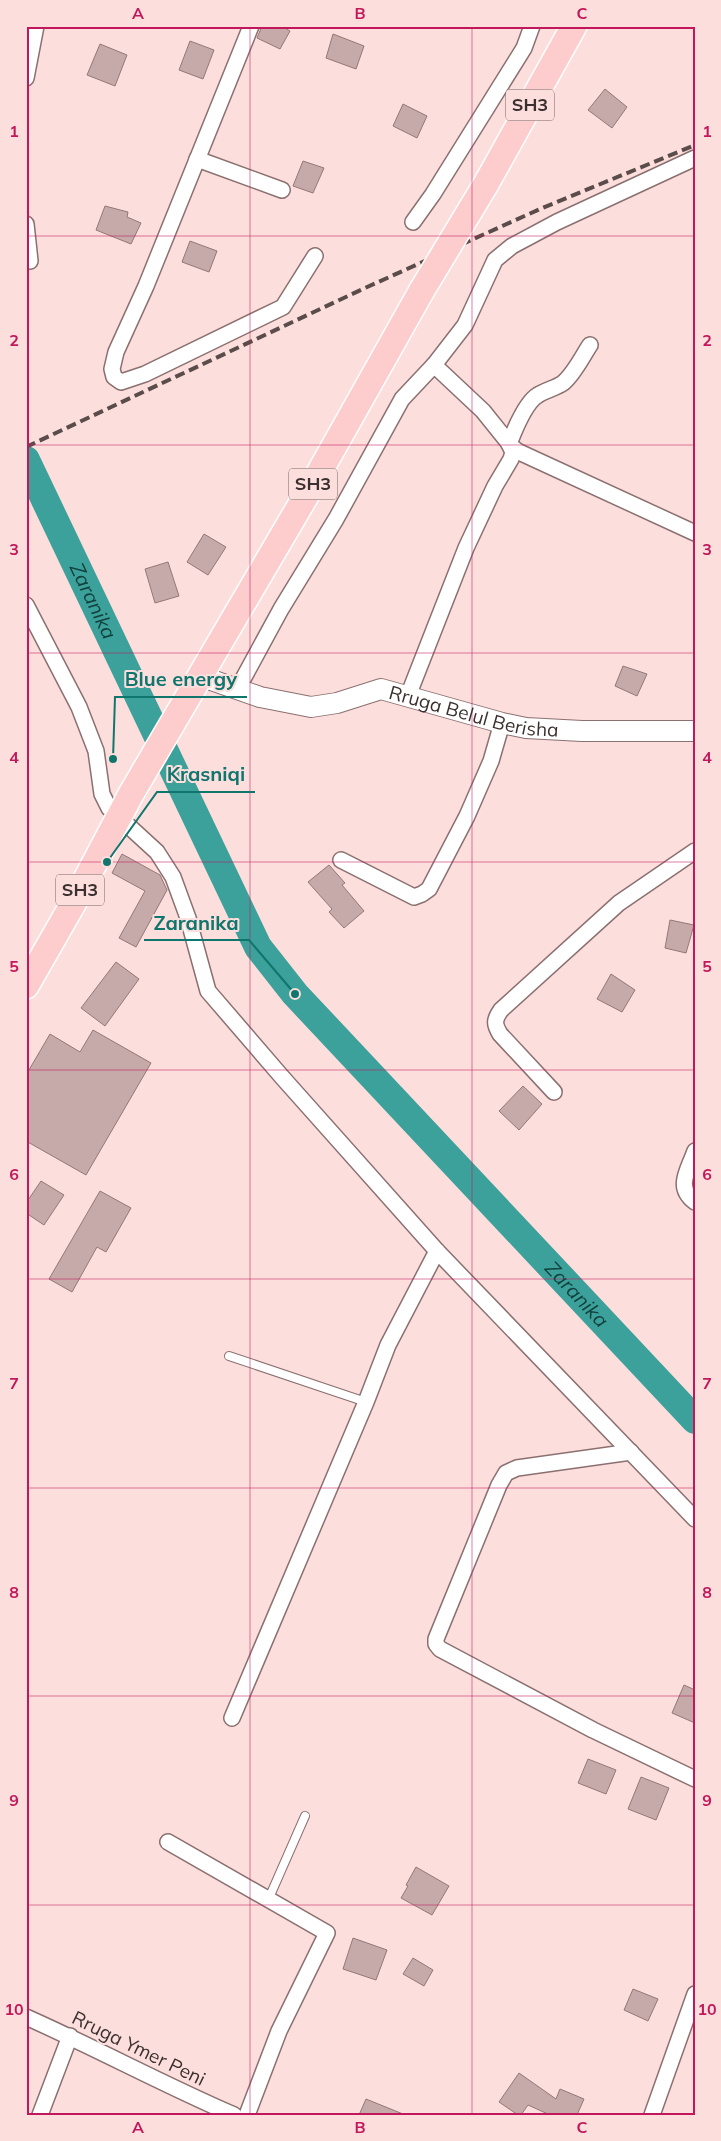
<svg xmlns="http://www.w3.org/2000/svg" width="721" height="2141" viewBox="0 0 721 2141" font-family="Mulish,sans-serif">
	<rect width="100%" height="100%" fill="#fcdedd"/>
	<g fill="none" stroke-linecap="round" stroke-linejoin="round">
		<path stroke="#3ba19a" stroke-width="28" id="s1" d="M26,460l232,487 37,47 400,426"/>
	</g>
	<g fill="#c6aaa9" stroke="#937878">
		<path d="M262,26h20l8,5 -10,18 -23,-11z"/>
		<path d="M333,34l31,12 -8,23 -30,-11z"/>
		<path d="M190,41l24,9 -11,29 -24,-9z"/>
		<path d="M100,44l27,11 -12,31 -28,-11z"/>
		<path d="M605,89l22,18 -15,21 -24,-18z"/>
		<path d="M403,104l24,12 -10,22 -24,-12z"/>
		<path d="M303,161l21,7 -11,25 -20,-7z"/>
		<path d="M105,206l23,6 -1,5 14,6 -10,21 -35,-14z"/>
		<path d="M190,241l27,10 -8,21 -27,-10z"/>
		<path d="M204,534l22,13 -18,28 -21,-13z"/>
		<path d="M168,562l11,34 -24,7 -10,-34z"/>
		<path d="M623,666l24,8 -10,22 -22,-10z"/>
		<path d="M122,854l38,21 7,15 -31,57 -17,-9 26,-47 -33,-18z"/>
		<path d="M329,865l16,18 -3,2 22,26 -20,17 -15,-16 3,-3 -24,-27z"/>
		<path d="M670,920l24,5 -8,28 -21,-5z"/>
		<path d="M116,962l23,17 -34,47 -24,-18z"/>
		<path d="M611,974l24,16 -13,22 -25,-13z"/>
		<path d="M93,1030l58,33 -65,112 -60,-34v-66l24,-41 30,18z"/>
		<path d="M523,1086l19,18 -23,26 -20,-19z"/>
		<path d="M41,1181l23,14 -20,30 -18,-12v-10z"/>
		<path d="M100,1191l31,17 -25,44 -9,-5 -25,45 -23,-13z"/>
		<path d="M684,1685l11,5v33l-23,-10z"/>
		<path d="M588,1759l28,11 -10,24 -28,-11z"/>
		<path d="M641,1777l28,11 -13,32 -28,-11z"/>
		<path d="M416,1867l33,19 -17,29 -31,-17 7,-12 -2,-1z"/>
		<path d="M353,1938l34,12 -11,30 -33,-11z"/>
		<path d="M413,1958l20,12 -9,16 -21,-12z"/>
		<path d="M633,1989l25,10 -10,22 -24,-11z"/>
		<path d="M519,2073l37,26 4,-10 24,10 -7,16h-27l-22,-10 -7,10h-3l-19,-13z"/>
		<path d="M366,2099l37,15v1h-44z"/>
	</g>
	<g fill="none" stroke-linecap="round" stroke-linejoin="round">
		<defs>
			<g id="service">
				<path d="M229,1356l137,46"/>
				<path d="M269,1898l36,-82"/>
			</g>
			<g id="minor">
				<path d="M251,26l-105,260 -30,66 -4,17 2,8 7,5 24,-8 138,-67 32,-51"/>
				<path d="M26,78l10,-52"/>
				<path d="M197,159l85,31"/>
				<path d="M413,222l20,-28 91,-146 8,-22"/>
				<path d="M26,224l4,37"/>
				<path d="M434,365l49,46 29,36 7,5 176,81"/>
				<path d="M26,605l53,102 17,44 6,43 7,14 48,44 16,25 15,41 20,73 74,86 155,174 258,268"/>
				<path d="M237,690l44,-81 55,-90 66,-120 32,-34 31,-40 30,-65 17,-14 45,-24 138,-64"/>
				<path d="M408,696l58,-148 29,-62 16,-27 2,-7 -4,-8c5,-13 17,-42 29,-49 8,-5 18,-7 25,-12 11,-9 19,-26 27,-38"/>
				<path d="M341,860l73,37 8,-3 7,-5 38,-73 24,-55 11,-38"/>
				<path d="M554,1092l-54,-58c-6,-10 -6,-14 1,-24l118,-107 76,-52"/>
				<path d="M695,1151c-7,20 -20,36 0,51"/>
				<path d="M631,1452l-114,16 -11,5 -7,12 -63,154v5l4,5 153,81 102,49"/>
				<path d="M232,1718l134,-316 22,-57 49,-94"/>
				<path d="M168,1842l159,91 -48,98 -32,84"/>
				<path d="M26,2017c70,31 138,68 208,98"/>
				<path d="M40,2115l30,-79"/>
				<path d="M652,2115l43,-121"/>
			</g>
			<g id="tertiary">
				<path id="s2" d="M200,676l60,21 51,10 26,-4 44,-14 121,34 24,5 56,3h113"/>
			</g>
			<g id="primary">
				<path d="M486,184l88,-158"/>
				<path d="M26,986l48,-84 57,-108 183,-312 108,-192"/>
			</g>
		</defs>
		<use href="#service" stroke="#8b7070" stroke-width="10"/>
		<use href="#minor" stroke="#8b7070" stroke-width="18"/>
		<use href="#tertiary" stroke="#8b7070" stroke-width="22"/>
		<use href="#primary" stroke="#fff" stroke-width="28"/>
		<use href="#service" stroke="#fff" stroke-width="8"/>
		<use href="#minor" stroke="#fff" stroke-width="15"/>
		<use href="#tertiary" stroke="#fff" stroke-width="20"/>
		<use href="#primary" stroke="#fdcdcd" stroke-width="25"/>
		<path stroke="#5a4c4b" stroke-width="4" stroke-dasharray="10 5" stroke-linecap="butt" d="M26,447l339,-159 175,-79 155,-64"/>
		<defs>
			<path id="primary-bridge" d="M422,290l64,-106"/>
		</defs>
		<use href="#primary-bridge" stroke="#fff" stroke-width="28" stroke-linecap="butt"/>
		<use href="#primary-bridge" stroke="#fdcdcd" stroke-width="25"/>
	</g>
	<path fill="none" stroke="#c2185b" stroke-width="1" stroke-opacity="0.55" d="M250,26v2089M472,26v2089M26,236h669M26,445h669M26,653h669M26,862h669M26,1070h669M26,1279h669M26,1488h669M26,1696h669M26,1905h669"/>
	<g text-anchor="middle" stroke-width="4" stroke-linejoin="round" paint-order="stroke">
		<g fill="#fcdedd" stroke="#756463" stroke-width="1">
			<rect x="506" y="89.5" width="48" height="31" rx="4"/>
			<rect x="289" y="468.5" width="48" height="31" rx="4"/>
			<rect x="56" y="874.5" width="48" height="31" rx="4"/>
		</g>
		<g font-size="18" font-weight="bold" fill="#3b302f">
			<text x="530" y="111">SH3</text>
			<text x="313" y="490">SH3</text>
			<text x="80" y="896">SH3</text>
		</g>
		<g font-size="19" fill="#3b302f" stroke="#fcdedd">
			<text dy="7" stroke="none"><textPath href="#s2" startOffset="284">Rruga Belul Berisha</textPath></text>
			<text transform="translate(139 2048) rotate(26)" y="7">Rruga Ymer Peni</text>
		</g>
		<g font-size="20" font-style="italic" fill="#13413e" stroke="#fcdedd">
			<text dy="7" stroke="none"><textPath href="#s1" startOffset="156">Zaranika</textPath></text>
			<text dy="7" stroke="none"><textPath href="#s1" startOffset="1011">Zaranika</textPath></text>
		</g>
	</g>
	<path fill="none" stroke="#0f766e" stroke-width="2" d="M113 759L115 697H247M107 862L157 792H255M295 994L249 940H144"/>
	<g fill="#0f766e" stroke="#fcdedd" stroke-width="2">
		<circle cx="113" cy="759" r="5"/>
		<circle cx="107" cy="862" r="5"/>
		<circle cx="295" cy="994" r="5"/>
	</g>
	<g font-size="20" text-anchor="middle" font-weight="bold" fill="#0f766e" stroke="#fcdedd" stroke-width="4" stroke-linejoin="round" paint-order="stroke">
		<text x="181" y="686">Blue energy</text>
		<text x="206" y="781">Krasniqi</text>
		<text x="196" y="930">Zaranika</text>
	</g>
	<rect width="721" height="2141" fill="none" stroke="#fcdedd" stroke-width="55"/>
	<rect x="28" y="28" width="666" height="2086" fill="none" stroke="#c2185b" stroke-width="2"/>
	<g font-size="16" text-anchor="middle" font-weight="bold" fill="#c2185b">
		<text x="138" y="19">A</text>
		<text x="360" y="19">B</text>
		<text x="582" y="19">C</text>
		<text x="14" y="137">1</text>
		<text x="707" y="137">1</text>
		<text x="14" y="346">2</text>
		<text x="707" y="346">2</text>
		<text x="14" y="555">3</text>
		<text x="707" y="555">3</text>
		<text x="14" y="763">4</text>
		<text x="707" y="763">4</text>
		<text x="14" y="972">5</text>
		<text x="707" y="972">5</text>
		<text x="14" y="1180">6</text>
		<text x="707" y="1180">6</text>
		<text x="14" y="1389">7</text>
		<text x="707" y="1389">7</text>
		<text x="14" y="1598">8</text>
		<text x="707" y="1598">8</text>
		<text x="14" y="1806">9</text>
		<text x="707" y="1806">9</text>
		<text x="14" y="2015">10</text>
		<text x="707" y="2015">10</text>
		<text x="138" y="2133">A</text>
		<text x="360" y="2133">B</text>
		<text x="582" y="2133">C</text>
	</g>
</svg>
